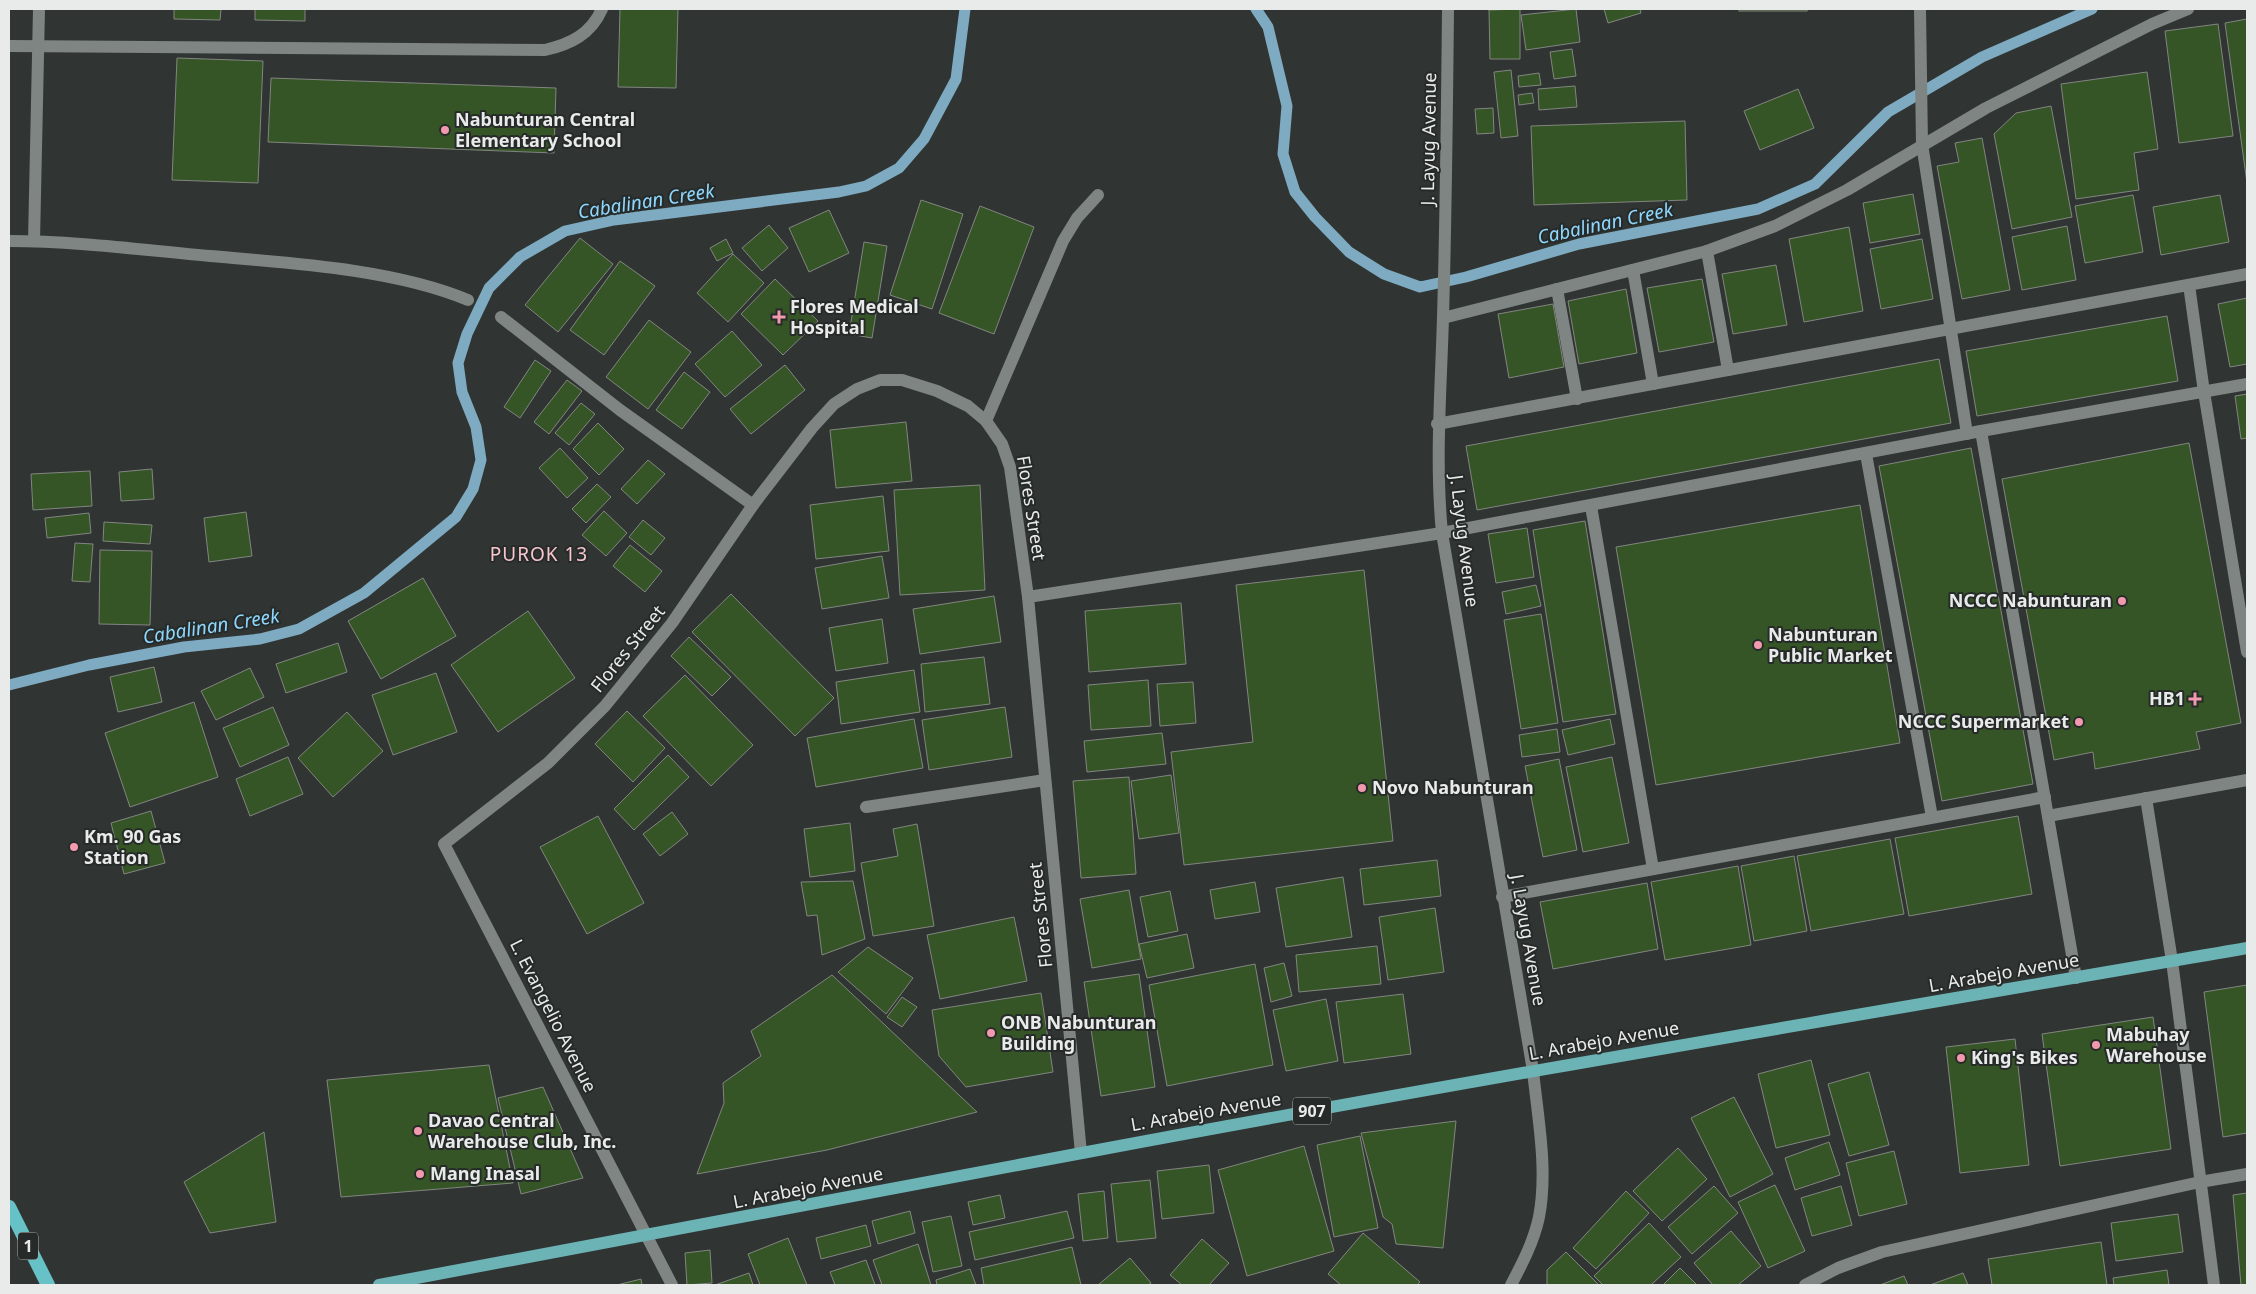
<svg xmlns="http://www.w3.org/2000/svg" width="2256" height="1294" viewBox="0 0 2256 1294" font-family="'Noto Sans',sans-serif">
	<rect width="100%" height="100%" fill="#303533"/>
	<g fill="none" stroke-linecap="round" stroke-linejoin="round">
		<g stroke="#7eabc1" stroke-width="11">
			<path d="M1256,9l12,18 19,79 -4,48 12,38 20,25 34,35 35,22 36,13 46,-10 113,-33 179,-35 57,-25 73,-72 94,-55 110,-48"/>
			<path d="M9,685l80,-20 95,-18 76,-8 39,-10 65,-36 92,-76 17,-28 8,-29 -5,-33 -14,-35 -4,-29 9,-29 22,-46 31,-31 45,-26 49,-11 225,-28 27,-6 33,-18 25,-29 32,-60 9,-70"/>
		</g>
	</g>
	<g fill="#365526" stroke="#828581">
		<path d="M174,9h47l-1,11 -46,-1z"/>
		<path d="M255,9h50v12l-50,-1z"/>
		<path d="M620,9h58l-2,79 -58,-1z"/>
		<path d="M1520,9v50h-30l-1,-49z"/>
		<path d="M1576,9l4,33 -54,8 -5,-35z"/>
		<path d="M1604,9h36l1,4 -33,10z"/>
		<rect x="1739" y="9" width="68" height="2"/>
		<path d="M2247,19v164l-22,-160z"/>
		<path d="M2218,24l15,112 -54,7 -14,-112z"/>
		<path d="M1572,49l4,27 -22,3 -4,-27z"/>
		<path d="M177,58l86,3 -5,122 -86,-3z"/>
		<path d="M1511,70l7,66 -17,2 -7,-66z"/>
		<path d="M2147,72l11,77 -24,4 5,37 -63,9 -15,-115z"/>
		<path d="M1539,73l2,12 -22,2 -1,-11z"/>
		<path d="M271,78l285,10 -2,65 -286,-11z"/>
		<path d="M1575,86l2,21 -38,3 -1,-21z"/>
		<path d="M1798,89l16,39 -54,22 -16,-39z"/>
		<path d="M1532,93l2,10 -15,2 -1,-10z"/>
		<path d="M2051,106l21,111 -60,12 -18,-95 22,-21z"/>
		<path d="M1493,108l1,25 -17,1 -2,-25z"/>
		<path d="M1685,121l2,79 -153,5 -3,-79z"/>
		<path d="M1982,138l28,152 -48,9 -25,-133 22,-4 -4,-19z"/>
		<path d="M1913,194l7,40 -50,9 -7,-40z"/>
		<path d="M2133,195l10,57 -58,11 -10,-57z"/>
		<path d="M2220,195l9,47 -68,13 -8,-48z"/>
		<path d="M921,200l42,14 -31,95 -42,-14z"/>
		<path d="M980,206l54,21 -40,107 -55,-21z"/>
		<path d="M829,210l20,43 -40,19 -20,-44z"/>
		<path d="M769,225l19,23 -26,23 -20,-23z"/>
		<path d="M2067,226l9,54 -54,10 -10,-53z"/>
		<path d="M1849,227l14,84 -59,11 -15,-83z"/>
		<path d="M580,238l33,26 -55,68 -33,-27z"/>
		<path d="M726,239l7,14 -16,8 -7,-13z"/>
		<path d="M1922,239l11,60 -52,10 -11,-60z"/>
		<path d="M864,242l23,4 -15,92 -23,-4z"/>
		<path d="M733,254l31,29 -36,39 -31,-29z"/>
		<path d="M620,261l35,25 -51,69 -34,-25z"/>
		<path d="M1776,265l11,60 -54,9 -11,-60z"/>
		<path d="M775,279l43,42 -35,34 -42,-41z"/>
		<path d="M1702,279l12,63 -55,10 -12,-64z"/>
		<path d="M1626,289l11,64 -58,11 -11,-63z"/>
		<path d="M2247,298v66l-17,3 -12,-63z"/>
		<path d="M1553,304l11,63 -55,11 -11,-64z"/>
		<path d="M2167,316l11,65 -201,35 -11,-65z"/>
		<path d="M649,320l42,32 -43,57 -42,-32z"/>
		<path d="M732,331l30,34 -37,32 -30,-33z"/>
		<path d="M1939,359l12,64 -474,87 -11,-64z"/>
		<path d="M535,360l16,11 -31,47 -16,-11z"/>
		<path d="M785,365l20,25 -54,44 -21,-25z"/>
		<path d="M684,372l26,20 -28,37 -26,-19z"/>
		<path d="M567,380l15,11 -33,43 -15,-12z"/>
		<path d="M2247,394v44l-6,1 -6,-43z"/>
		<path d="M581,403l14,11 -26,31 -14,-12z"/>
		<path d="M906,422l6,59 -76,7 -6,-58z"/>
		<path d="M598,423l26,26 -25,26 -26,-26z"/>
		<path d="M2189,443l52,280 -45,9 4,17 -105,20 -2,-17 -39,8 -52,-281z"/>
		<path d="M560,448l28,30 -21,20 -28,-30z"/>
		<path d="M1971,448l62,336 -91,17 -63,-335z"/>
		<path d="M648,460l17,14 -28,30 -16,-15z"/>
		<path d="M152,469l2,30 -33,2 -2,-29z"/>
		<path d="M90,471l2,35 -59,4 -2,-36z"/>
		<path d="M597,484l14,13 -25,26 -14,-14z"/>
		<path d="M980,485l5,105 -85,5 -6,-105z"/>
		<path d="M883,496l6,55 -73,8 -6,-54z"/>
		<path d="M1860,505l40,238 -244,42 -40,-238z"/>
		<path d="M604,511l23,22 -21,23 -24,-21z"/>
		<path d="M246,512l6,44 -43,6 -5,-44z"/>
		<path d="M89,513l2,20 -44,5 -2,-20z"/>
		<path d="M643,520l22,18 -14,17 -22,-18z"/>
		<path d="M1585,521l31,193 -53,8 -30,-192z"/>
		<path d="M104,522l48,3 -2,19 -47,-3z"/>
		<path d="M1527,528l7,49 -38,6 -8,-49z"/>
		<path d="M75,543l18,1 -3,38 -18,-1z"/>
		<path d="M630,545l32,26 -17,21 -32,-26z"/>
		<path d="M100,550l52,1 -2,74 -51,-1z"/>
		<path d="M882,556l7,42 -67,11 -7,-41z"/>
		<path d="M1364,570l29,271 -209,24 -13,-113 82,-10 -17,-157z"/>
		<path d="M423,578l33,58 -75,43 -33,-58z"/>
		<path d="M1536,585l5,21 -35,8 -4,-22z"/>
		<path d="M731,594l103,104 -39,38 -103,-104z"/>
		<path d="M994,596l7,46 -81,12 -7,-45z"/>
		<path d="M1181,603l5,61 -97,8 -4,-61z"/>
		<path d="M528,611l47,67 -77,54 -47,-67z"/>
		<path d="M1541,614l17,109 -37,6 -17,-109z"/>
		<path d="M882,619l6,44 -52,8 -7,-43z"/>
		<path d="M689,637l42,40 -19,19 -41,-40z"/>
		<path d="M338,643l9,29 -61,21 -10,-29z"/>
		<path d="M984,657l6,47 -65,8 -4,-48z"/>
		<path d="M154,667l8,35 -44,10 -8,-35z"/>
		<path d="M250,668l14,29 -48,23 -15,-29z"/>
		<path d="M914,670l6,42 -79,12 -5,-42z"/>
		<path d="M436,673l21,59 -64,23 -21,-60z"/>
		<path d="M685,675l68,70 -42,41 -68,-70z"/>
		<path d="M1148,680l3,46 -60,4 -3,-45z"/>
		<path d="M1193,682l3,41 -36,3 -3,-42z"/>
		<path d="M194,702l24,75 -88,30 -25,-74z"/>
		<path d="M273,707l16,38 -49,22 -17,-39z"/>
		<path d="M1005,707l7,50 -83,13 -7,-50z"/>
		<path d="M627,711l38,37 -32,34 -38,-38z"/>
		<path d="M347,712l36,39 -50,46 -35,-39z"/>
		<path d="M914,719l9,49 -107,19 -9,-49z"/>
		<path d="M1610,719l5,25 -47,11 -6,-25z"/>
		<path d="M1557,729l3,23 -38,5 -3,-22z"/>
		<path d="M1162,733l4,31 -79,8 -3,-31z"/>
		<path d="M668,755l21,22 -55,53 -20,-21z"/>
		<path d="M288,757l15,37 -53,22 -14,-37z"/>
		<path d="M1612,757l17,86 -46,9 -17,-85z"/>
		<path d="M1559,759l18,91 -34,7 -18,-91z"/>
		<path d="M1171,775l8,58 -40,6 -8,-58z"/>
		<path d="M1129,777l7,97 -55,4 -8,-97z"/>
		<path d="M151,811l14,52 -41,11 -13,-51z"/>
		<path d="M672,812l16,22 -28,22 -17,-22z"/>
		<path d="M598,816l46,87 -57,31 -47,-87z"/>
		<path d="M2018,816l14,78 -123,22 -14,-78z"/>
		<path d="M850,823l5,48 -45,6 -6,-48z"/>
		<path d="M917,824l17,102 -61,10 -12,-73 37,-7 -5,-27z"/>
		<path d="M1890,839l14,75 -93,17 -14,-75z"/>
		<path d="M1794,856l13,75 -53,10 -13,-75z"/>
		<path d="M1437,860l4,36 -77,9 -4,-36z"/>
		<path d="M1738,866l13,79 -86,15 -14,-78z"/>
		<path d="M1343,877l9,60 -66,10 -10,-59z"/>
		<path d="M853,881l12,58 -43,16 -5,-40 -10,1 -6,-34z"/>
		<path d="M1255,882l5,30 -45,7 -5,-29z"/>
		<path d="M1647,883l11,66 -105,20 -13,-67z"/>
		<path d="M1129,890l12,69 -49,9 -12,-69z"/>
		<path d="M1170,891l8,40 -30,6 -8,-40z"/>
		<path d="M1435,908l9,64 -56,8 -9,-63z"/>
		<path d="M1014,917l13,64 -87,18 -13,-64z"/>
		<path d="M1187,934l7,34 -47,10 -8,-34z"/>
		<path d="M1377,946l4,38 -82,8 -3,-37z"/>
		<path d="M868,947l45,31 -27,36 -48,-42z"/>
		<path d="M1284,963l8,33 -21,6 -7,-34z"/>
		<path d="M1255,964l18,101 -106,21 -18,-101z"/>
		<path d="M1139,974l16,113 -54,9 -17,-114z"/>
		<path d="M832,975l145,137 -150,38 -130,24 27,-71 -1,-20 38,-27 -10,-25z"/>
		<path d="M2247,985v148l-24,4 -19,-145z"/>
		<path d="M1041,993l12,79 -87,15 -27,-31 -7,-46z"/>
		<path d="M1403,994l8,60 -67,9 -8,-61z"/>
		<path d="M902,997l15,10 -15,20 -15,-10z"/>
		<path d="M1326,999l12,62 -52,10 -13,-61z"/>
		<path d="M2153,1017l18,132 -111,17 -18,-132z"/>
		<path d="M2015,1039l14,126 -69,8 -14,-126z"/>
		<path d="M1811,1060l19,75 -54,13 -18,-74z"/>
		<path d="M489,1065l24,118 -172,14 -14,-117z"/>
		<path d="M1869,1072l20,73 -40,11 -21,-72z"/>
		<path d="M543,1087l40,91 -62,16 -23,-96z"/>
		<path d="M1734,1097l39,77 -43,23 -39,-79z"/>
		<path d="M1456,1121l-13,127 -47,-4 -4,-20 -9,-7 -22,-84z"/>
		<path d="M264,1132l12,90 -66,11 -26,-51z"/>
		<path d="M1360,1136l18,92 -44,9 -17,-92z"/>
		<path d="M1829,1142l11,33 -45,15 -10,-32z"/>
		<path d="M1304,1146l30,105 -87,25 -29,-106z"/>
		<path d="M1678,1148l29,31 -45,42 -29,-30z"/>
		<path d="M1894,1151l13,53 -48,12 -13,-53z"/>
		<path d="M1209,1165l5,48 -52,6 -5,-48z"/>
		<path d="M1150,1180l6,58 -39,4 -6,-58z"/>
		<path d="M1775,1185l30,66 -37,17 -30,-66z"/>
		<path d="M1714,1186l24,27 -46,41 -24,-27z"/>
		<path d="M1841,1186l11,39 -40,11 -11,-38z"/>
		<path d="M1104,1191l4,47 -25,3 -5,-47z"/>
		<path d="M1626,1191l23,22 -53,56 -23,-21z"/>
		<path d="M2247,1193v92h-6l-8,-90z"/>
		<path d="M1000,1195l5,23 -32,7 -5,-23z"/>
		<path d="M910,1211l5,22 -37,11 -6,-23z"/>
		<path d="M1067,1211l7,27 -99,22 -6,-28z"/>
		<path d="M2178,1214l5,38 -67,9 -5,-38z"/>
		<path d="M951,1216l11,50 -29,6 -11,-50z"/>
		<path d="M1649,1223l32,34 -30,28h-48l-9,-9z"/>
		<path d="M866,1225l5,21 -50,13 -5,-21z"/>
		<path d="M1731,1231l30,35 -23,19h-25l-19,-22z"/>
		<path d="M1363,1233l57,49 -3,3h-76l-13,-11z"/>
		<path d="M788,1238l19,47h-47l-12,-31z"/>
		<path d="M1202,1239l27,24 -20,22h-27l-12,-10z"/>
		<path d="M2101,1242l6,43h-115l-4,-26z"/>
		<path d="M918,1244l13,41h-49l-9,-25z"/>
		<path d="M1072,1247l9,38h-97l-3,-17z"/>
		<path d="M710,1250l2,33 -25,2 -2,-32z"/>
		<path d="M1566,1252l33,33h-52v-15z"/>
		<path d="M1130,1258l21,25 -3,2h-50z"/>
		<path d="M866,1260l9,25h-40l-5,-13z"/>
		<path d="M1680,1268l17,17h-34z"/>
		<path d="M970,1269l6,16h-39l-1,-5z"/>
		<path d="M2167,1270l2,15h-55l-1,-7z"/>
		<path d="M749,1273l4,12h-38z"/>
		<path d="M1963,1273l5,12h-38z"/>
		<path d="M1904,1276l4,9h-28z"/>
		<path d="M641,1279l1,6h-25z"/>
	</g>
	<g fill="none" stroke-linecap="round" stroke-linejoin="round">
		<g stroke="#7f8582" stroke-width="12">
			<path d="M9,46l536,4c26,-6 46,-16 57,-41"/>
			<path d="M1922,144l45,290"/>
			<path d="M34,241l5,-232"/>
			<path d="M1707,251l21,119"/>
			<path d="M1633,270l20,114"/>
			<path d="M2189,285l15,107 43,260"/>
			<path d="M1557,289l20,110"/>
			<path d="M1981,431l95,547"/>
			<path d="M1866,454l66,363"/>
			<path d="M1591,506l62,363"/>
			<path d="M1442,533l539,-102 266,-47"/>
			<path d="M2146,798l26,163"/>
			<path d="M866,807l179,-27"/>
			<path d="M2048,816l199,-36"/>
			<path d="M1502,897l543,-100"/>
		</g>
		<g stroke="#7f8582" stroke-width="12">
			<path d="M1920,9l2,135"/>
			<path d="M9,241c67,0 134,9 201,15 81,7 184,13 258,44"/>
			<path d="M501,317l119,93 133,95"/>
			<path d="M1443,318l264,-67 68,-25 72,-36 139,-82 166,-84 36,-15"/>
			<path d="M986,421l77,-180 14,-23 21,-23"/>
			<path d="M1437,424l810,-150"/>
			<path d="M1028,597l414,-64"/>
			<path d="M2172,961l42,324"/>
			<path d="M672,1285l-228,-441 104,-81 57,-57 67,-83 81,-118 59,-77 22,-24 23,-15 23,-9h22l35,11 31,15 18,15 16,23 8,23 18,130 53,556"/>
			<path d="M1511,1285c11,-21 23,-44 28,-68 9,-47 -1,-98 -6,-146"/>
			<path d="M1805,1285l33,-17 44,-16 318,-70 47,-8"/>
		</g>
		<path stroke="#7f8582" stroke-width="12" d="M1448,9c-1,102 -2,205 -5,308 -2,73 -8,143 -1,216l91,538"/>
		<path stroke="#6cb3b6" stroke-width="12" d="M379,1285c235,-42 469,-89 703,-132 388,-73 777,-138 1165,-205"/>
		<path stroke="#66c2c7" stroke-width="14" d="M9,1207l39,78"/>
	</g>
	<g fill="#f29aad" stroke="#262b29" stroke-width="2">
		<circle cx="445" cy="130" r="5"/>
		<path d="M776.5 309.5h5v5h5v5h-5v5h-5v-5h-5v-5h5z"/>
		<circle cx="2122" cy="601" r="5"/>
		<circle cx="1758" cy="645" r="5"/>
		<path d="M2192.5 691.5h5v5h5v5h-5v5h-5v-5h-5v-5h5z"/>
		<circle cx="2079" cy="722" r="5"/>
		<circle cx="1362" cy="788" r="5"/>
		<circle cx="74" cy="847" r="5"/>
		<circle cx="991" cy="1033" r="5"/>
		<circle cx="2096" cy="1045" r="5"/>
		<circle cx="1961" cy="1058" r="5"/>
		<circle cx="418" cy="1131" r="5"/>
		<circle cx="420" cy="1174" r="5"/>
	</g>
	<g text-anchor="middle" stroke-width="4" stroke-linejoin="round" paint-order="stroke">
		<g fill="#262b29" stroke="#aeb1b0" stroke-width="1">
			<rect x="1293" y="1097.5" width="38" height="27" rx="4"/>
			<rect x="18" y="1232.5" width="20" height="27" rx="4"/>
		</g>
		<g font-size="16" font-weight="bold" fill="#e8ebea">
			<text x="1312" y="1117">907</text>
			<text x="28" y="1252">1</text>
		</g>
		<g font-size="18" font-weight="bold" fill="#e8ebea" stroke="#262b29" text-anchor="start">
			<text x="455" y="126">Nabunturan Central<tspan x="455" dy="21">Elementary School</tspan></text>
			<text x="790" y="313">Flores Medical<tspan x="790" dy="21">Hospital</tspan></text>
			<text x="2112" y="607" text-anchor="end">NCCC Nabunturan</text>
			<text x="1768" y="641">Nabunturan<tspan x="1768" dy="21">Public Market</tspan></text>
			<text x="2185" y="705" text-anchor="end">HB1</text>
			<text x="2069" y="728" text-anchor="end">NCCC Supermarket</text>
			<text x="1372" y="794">Novo Nabunturan</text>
			<text x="84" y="843">Km. 90 Gas<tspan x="84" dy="21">Station</tspan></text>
			<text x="1001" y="1029">ONB Nabunturan<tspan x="1001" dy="21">Building</tspan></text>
			<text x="2106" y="1041">Mabuhay<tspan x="2106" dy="21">Warehouse</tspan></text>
			<text x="1971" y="1064">King's Bikes</text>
			<text x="428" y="1127">Davao Central<tspan x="428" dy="21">Warehouse Club, Inc.</tspan></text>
			<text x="430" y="1180">Mang Inasal</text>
		</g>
		<g font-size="18" fill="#e8ebea" stroke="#262b29">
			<text transform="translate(1429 139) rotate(-89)" y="6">J. Layug Avenue</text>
			<text transform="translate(1031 508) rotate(81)" y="6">Flores Street</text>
			<text transform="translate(1464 541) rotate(83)" y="6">J. Layug Avenue</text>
			<text transform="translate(628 649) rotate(-51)" y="6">Flores Street</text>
			<text transform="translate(1041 915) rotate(-96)" y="6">Flores Street</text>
			<text transform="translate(1528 940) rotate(80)" y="6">J. Layug Avenue</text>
			<text transform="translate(2004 973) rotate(-10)" y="6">L. Arabejo Avenue</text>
			<text transform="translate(553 1016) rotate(63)" y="6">L. Evangelio Avenue</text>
			<text transform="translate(1604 1041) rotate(-10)" y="6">L. Arabejo Avenue</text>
			<text transform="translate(1206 1112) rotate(-10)" y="6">L. Arabejo Avenue</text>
			<text transform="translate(808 1188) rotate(-11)" y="6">L. Arabejo Avenue</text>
		</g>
		<g font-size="19" font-style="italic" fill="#8ed6fd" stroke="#262b29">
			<text transform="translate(646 201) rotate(-9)" y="7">Cabalinan Creek</text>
			<text transform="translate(1605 223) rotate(-12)" y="7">Cabalinan Creek</text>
			<text transform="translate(211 626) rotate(-9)" y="7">Cabalinan Creek</text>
		</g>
		<g font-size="19" letter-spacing="1" fill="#f8c4cd" stroke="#262b29">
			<text x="539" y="561">PUROK 13</text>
		</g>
	</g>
	<rect width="2256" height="1294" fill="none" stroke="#e8ebea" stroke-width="20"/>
</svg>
